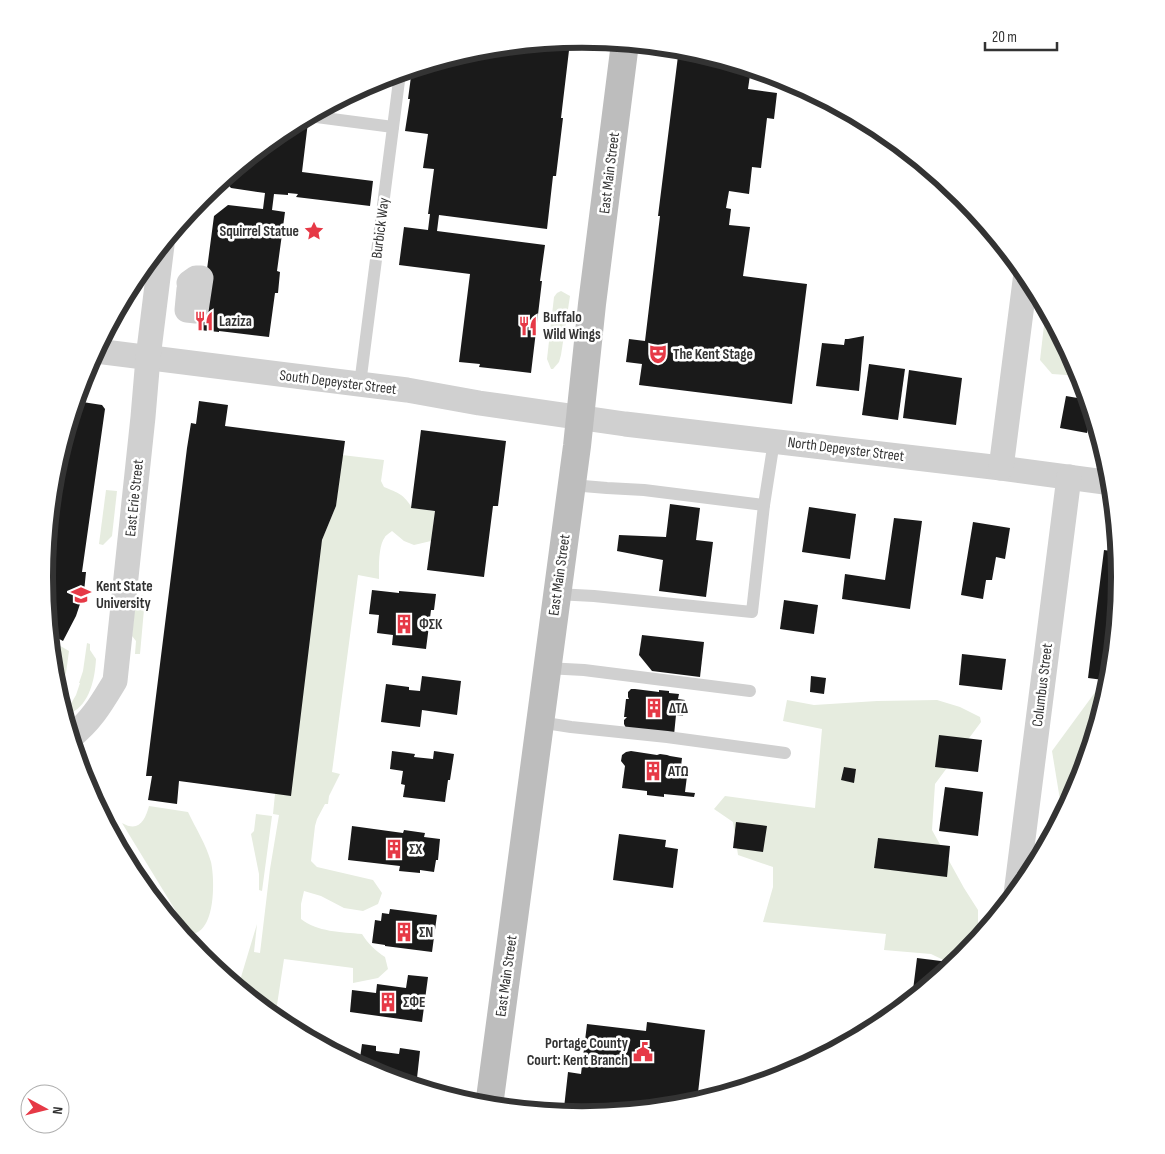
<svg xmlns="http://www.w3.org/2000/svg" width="1165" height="1154" viewBox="0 0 1165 1154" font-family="'Sofia Sans Condensed',sans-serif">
	<rect width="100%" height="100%" fill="#fff"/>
	<g fill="#e6ecdf">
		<path d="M561,291l9,5 -9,59 -2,7 -6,7h-2l-4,-10 7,-62 3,-4z"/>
		<path d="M1046,308l34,63 1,5 -29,-2 -12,-14z"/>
		<path d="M342,455l42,5 -3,21 3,6c14,6 20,7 28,21l23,3 -4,30 -17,4 -10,-4 -12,-10c-1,1 -7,5 -7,6 -7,9 -6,31 -6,42l-21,-4 -26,197 8,2 -11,22 -1,8h-3l-8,15 -2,7 -4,35 6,6 56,13 9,13 -4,11 -15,7 -19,-3 -23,-12 -17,-5 -3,13v15c16,13 40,13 61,15 6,10 14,17 23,23l3,12 -10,9 -25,5v-15l-69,-9 -9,59 -37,-31 19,-63 -3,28 6,1 10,-84 9,-54 -6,-1 2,-20 47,-254 14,-34z"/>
		<path d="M106,490l11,1 -5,45 -9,9 -4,-1z"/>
		<path d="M142,595l3,3 -5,56h-5l1,-13 -4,-5 3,-35z"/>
		<path d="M50,640l19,11 -3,22 -4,9 -5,1 -3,-2z"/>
		<path d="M87,643l3,1v6l6,9c-1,19 -6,45 -25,54l-2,-6 7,-12 4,-12h-1l4,-12z"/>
		<path d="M1110,681l-30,102 -20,37 1,-14 -9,-55 44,-60z"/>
		<path d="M787,700l27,5 63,-4 60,-1 23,7 20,10 1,5 -46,62 -3,46 32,58 14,22v29l-15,19 -9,7 -23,-11 -47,-4 2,-16 -123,-12 10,-35v-20l-35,-12 -5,-33 -19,-13 11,-13 90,12 7,-79 -39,-8z"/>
		<path d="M95,801h2l72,116 -20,-23 -36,-59z"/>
		<path d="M149,806l39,6c8,17 18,32 23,50 4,18 5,72 -21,72l-2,-3 -66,-108c17,10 23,-3 27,-17z"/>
		<path d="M256,814l16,2 -10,75 -3,-1v-16l-8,-40 3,-3z"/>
	</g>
	<g fill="#1a1a1a">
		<path d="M573,40l-1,3 -2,-1 -9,76h2l-7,58h-3l-6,53 -108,-14 -2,16 108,14 -5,36h2l-11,92 -52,-6 1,-3 -21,-2 11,-88 -71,-9 5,-38 24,3 2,-16h-2l6,-45 -11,-1 5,-34 -23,-3 5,-32h-2l4,-30 66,-20z"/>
		<path d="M679,48l9,1 63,19 -3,21 29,4 -3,26 -7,-1 -6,50 -9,-1 -3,27 -20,-3 -3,17 5,1 -2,16 21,2 -7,49 64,8 -15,120 -153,-19 3,-21 -16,-2 3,-23 16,2 15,-125h-2z"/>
		<path d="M299,121l9,1 -6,50 71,9 -3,25 -74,-9 2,-3 -10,-1v2l-14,-1 -2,16 13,2 -8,59 3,1 -2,21h-3l-6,44 -50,-6v1l-20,-2 15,-114 14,-11 35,4 2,-16 -34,-5 -8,-9 61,-50z"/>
		<path d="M864,336l-5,55 -43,-5 6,-43 22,2 1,-6h3z"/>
		<path d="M869,364l36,5 -7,51 -36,-5z"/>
		<path d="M909,370l53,8 -6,47 -53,-7z"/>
		<path d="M1066,396l23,4 7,26 -7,-2 -2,9 -27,-5z"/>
		<path d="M76,401l26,4 3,4 -23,163h4l-2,20 -8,24 -13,25 -13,-7 -6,-57 11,-105z"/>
		<path d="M199,401l29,4 -3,21 120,15 -9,65 -14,34 -31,256 -112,-15 -2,23 -29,-4 4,-24h-6l41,-328 4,-25 5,1z"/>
		<path d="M421,430l85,11 -8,65h-5l-9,71 -57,-7 8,-59 -24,-3z"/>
		<path d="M670,504l30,4 -4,32 17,2 -7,55 -47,-6 4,-31 -46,-9 2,-16 47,2z"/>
		<path d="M809,507l47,7 -6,45 -48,-7z"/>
		<path d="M894,518l28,3 -12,88 -68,-10 3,-25 40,6z"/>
		<path d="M973,522l37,6 -5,31 -9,-2 -4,23h-6l-3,19 -22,-4z"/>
		<path d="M1104,550l14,2 3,25 -10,104 -23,-3z"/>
		<path d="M372,590l27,3v-2l37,3 -2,16h-3l-5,39 -34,-4 1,-10 -16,-2 2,-18 -10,-1z"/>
		<path d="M784,600l34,5 -4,29 -34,-5z"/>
		<path d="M642,635l62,7 -4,35 -48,-6 -13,-16z"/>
		<path d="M962,654l44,5 -4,31 -43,-5z"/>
		<path d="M422,676l39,5 -4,34 -35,-5 -2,17 -39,-5 5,-38 23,3v3l11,1z"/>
		<path d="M811,676l15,2 -2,16 -14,-2z"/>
		<path d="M631,689h4l24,3v-2l10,1v2l10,1 -1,5 7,1 -2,16 -7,-1 -2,20 -48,-7 -2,-4v-4l3,-3h-3l2,-18h3l-1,-2v-5z"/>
		<path d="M939,735l43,5 -4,32 -43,-5z"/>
		<path d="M392,751l23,3 -1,3 19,2 1,-8 20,3 -4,26h-2l-3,22 -42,-5 2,-12 -4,-1 2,-13 -13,-2z"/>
		<path d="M631,751l26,4 3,-1 7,1 3,1 12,2 -2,17 7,1 -2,16 10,1 -1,4 -30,-3v3l-17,-2v-4l-25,-3 3,-22 -4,-5 1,-6 4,-3z"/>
		<path d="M1075,765l10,2 -5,16 -10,17z"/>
		<path d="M844,767l12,2 -2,14 -13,-3z"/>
		<path d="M945,787l38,5 -5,44 -39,-5z"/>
		<path d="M736,822l31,4 -4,26 -30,-4z"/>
		<path d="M352,826l51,7 1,-3 21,3 -1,4 16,2 -2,21h-2l-2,12 -14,-2v3l-21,-2 1,-5 -52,-6z"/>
		<path d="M619,834l47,6 -1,7 13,2 -5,39 -60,-8z"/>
		<path d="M878,838l72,8 -3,31 -73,-9z"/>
		<path d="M390,909l47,6 -5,37 -47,-6v-1l-13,-2 3,-23 6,1 1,-8 7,1z"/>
		<path d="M917,958l40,5 -34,28 -10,-1z"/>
		<path d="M408,975l20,2 -6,45 -72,-10 2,-22 24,3 1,-9 29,4z"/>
		<path d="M647,1022l58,8 -8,72 -10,3 -105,10h-6v-5l-12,-2 4,-36 13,2 6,-50 59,7z"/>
		<path d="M362,1044l14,2v5l23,3 1,-6 20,3 -3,27 -7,-1 -1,7 -33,-10 -17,-9z"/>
	</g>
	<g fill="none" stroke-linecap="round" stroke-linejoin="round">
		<g stroke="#d0d0d0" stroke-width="12">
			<path d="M309,116l84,11"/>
			<path d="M360,384l40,-311"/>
			<path d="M571,485l36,3 37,2 120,15"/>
			<path d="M556,594l38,2 158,16 12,-107 10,-64"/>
			<path d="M546,668l38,2 166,21"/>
			<path d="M539,722l32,5 96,10 118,16"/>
		</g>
		<g stroke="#d0d0d0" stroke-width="25">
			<path d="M196,278h5l-5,33 -9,-1 2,-21 3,-3 -3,-3z"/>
			<path d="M96,351l311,39 72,13 146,21 376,44 111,15"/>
			<path d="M1001,468l25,-195"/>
			<path d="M71,737c21,-17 30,-33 44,-56l28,-264 5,-59 14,-113"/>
			<path d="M1016,894l53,-417"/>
		</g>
		<path stroke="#bdbdbd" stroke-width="28" d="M489,1106l88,-660 15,-142 33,-261"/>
	</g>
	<defs>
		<symbol id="sight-bare" viewBox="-9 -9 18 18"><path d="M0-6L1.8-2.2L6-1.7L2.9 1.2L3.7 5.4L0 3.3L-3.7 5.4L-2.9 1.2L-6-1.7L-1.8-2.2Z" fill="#e63946" stroke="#fff" stroke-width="2.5" paint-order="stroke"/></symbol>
		<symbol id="restaurant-bare" viewBox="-9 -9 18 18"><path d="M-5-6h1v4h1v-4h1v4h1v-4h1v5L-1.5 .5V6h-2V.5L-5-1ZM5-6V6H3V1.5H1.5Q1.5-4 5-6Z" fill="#e63946" stroke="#fff" stroke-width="2.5" paint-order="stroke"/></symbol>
		<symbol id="theatre-bare" viewBox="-9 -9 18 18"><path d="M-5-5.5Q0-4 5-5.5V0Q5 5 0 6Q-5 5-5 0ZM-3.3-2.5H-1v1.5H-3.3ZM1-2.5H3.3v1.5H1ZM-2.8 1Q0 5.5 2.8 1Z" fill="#e63946" stroke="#fff" stroke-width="2.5" paint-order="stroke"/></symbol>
		<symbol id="university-bare" viewBox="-9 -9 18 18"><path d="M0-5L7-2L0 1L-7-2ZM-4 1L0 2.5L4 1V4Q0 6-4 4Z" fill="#e63946" stroke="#fff" stroke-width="2.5" paint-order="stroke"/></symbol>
		<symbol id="building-bare" viewBox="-9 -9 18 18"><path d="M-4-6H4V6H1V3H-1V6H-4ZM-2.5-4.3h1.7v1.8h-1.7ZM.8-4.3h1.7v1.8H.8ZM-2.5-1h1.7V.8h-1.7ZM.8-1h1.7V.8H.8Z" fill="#e63946" stroke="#fff" stroke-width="2.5" paint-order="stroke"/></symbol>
		<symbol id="civic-bare" viewBox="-9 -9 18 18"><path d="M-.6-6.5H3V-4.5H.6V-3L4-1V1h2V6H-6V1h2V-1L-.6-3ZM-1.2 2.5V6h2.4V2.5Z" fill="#e63946" stroke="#fff" stroke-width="2.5" paint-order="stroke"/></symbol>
	</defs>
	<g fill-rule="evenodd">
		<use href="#sight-bare" x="300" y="217" width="28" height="28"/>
		<use href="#restaurant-bare" x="190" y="307" width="28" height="28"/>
		<use href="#restaurant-bare" x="514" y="312" width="28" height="28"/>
		<use href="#theatre-bare" x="644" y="340" width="28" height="28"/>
		<use href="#university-bare" x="67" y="581" width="28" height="28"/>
		<use href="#building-bare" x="390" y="610" width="28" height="28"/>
		<use href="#building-bare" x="640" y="694" width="28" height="28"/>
		<use href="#building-bare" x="639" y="757" width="28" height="28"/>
		<use href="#building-bare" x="380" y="835" width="28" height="28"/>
		<use href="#building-bare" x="390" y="918" width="28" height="28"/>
		<use href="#building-bare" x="374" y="988" width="28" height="28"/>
		<use href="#civic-bare" x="629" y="1038" width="28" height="28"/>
	</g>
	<g text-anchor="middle" stroke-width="5" stroke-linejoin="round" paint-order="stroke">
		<g font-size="15" fill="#333" stroke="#fff">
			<text transform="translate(609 173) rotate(-83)" y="5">East Main Street</text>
			<text transform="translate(380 228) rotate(-83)" y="5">Burbick Way</text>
			<text transform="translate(338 382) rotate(7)" y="5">South Depeyster Street</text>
			<text transform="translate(846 449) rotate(7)" y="5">North Depeyster Street</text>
			<text transform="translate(134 498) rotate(-84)" y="5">East Erie Street</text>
			<text transform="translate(559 575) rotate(-82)" y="5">East Main Street</text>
			<text transform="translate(1042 685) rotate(-83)" y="5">Columbus Street</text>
			<text transform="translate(506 976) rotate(-82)" y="5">East Main Street</text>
		</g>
		<g font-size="15" font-weight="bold" fill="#333" stroke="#fff" text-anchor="start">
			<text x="299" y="236" text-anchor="end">Squirrel Statue</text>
			<text x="543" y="322">Buffalo<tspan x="543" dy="17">Wild Wings</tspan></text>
			<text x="219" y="326">Laziza</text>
			<text x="673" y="359">The Kent Stage</text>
			<text x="96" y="591">Kent State<tspan x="96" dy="17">University</tspan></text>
			<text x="419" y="629">ΦΣΚ</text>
			<text x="669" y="713">ΔΤΔ</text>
			<text x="668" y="776">ΑΤΩ</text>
			<text x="409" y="854">ΣΧ</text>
			<text x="419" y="937">ΣΝ</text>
			<text x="403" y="1007">ΣΦΕ</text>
			<text x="628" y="1048" text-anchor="end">Portage County<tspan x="628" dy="17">Court: Kent Branch</tspan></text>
		</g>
	</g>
	<path d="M0 0H1165V1154H0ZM53 577a529 529 0 1 1 1058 0a529 529 0 1 1-1058 0Z" fill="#fff" fill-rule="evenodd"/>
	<path fill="none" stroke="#333" stroke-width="6" d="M53 577a529 529 0 1 1 1058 0a529 529 0 1 1-1058 0Z"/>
	<g transform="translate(45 1109) rotate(97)"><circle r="24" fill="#ffffff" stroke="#adadad"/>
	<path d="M0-4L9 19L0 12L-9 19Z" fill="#e63946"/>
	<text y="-8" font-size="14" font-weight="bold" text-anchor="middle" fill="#333333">N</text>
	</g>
	<path d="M985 42v8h72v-8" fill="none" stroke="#333333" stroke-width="2.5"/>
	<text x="992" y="42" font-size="15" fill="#333333" stroke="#ffffff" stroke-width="4" paint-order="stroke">20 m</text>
</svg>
